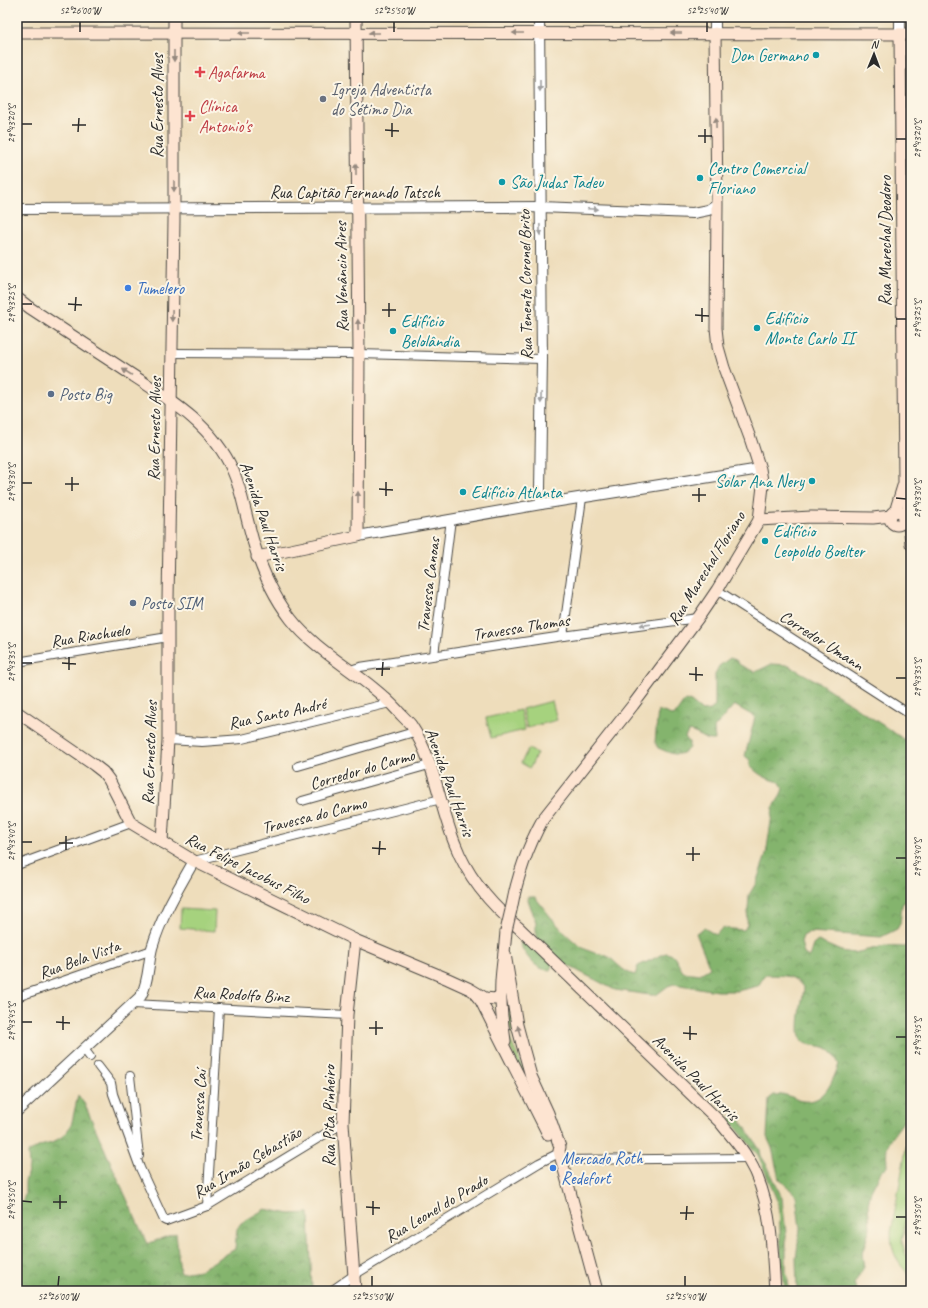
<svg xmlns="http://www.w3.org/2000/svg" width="928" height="1308" viewBox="0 0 928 1308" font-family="Caveat,sans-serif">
	<defs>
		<pattern id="forest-crowns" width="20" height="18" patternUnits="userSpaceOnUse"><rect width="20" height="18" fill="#84b46d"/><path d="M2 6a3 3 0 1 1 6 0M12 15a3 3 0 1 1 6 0" fill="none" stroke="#6c935a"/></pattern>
	</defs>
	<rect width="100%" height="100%" fill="#fcf5e5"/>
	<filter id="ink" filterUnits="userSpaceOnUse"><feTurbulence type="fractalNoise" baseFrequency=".025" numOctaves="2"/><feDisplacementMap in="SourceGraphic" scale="8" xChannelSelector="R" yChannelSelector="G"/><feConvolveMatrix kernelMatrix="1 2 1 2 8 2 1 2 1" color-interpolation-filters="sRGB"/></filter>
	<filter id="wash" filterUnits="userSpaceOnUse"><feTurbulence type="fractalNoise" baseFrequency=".012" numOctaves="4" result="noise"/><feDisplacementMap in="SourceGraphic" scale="16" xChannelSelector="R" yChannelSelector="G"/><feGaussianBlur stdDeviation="0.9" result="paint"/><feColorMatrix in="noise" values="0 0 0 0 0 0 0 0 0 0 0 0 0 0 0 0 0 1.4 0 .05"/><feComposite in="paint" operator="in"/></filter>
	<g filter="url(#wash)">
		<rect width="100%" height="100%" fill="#edb"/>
		<g fill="#a6d27e" stroke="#687e54">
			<path d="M552,701l5,19 -30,8 -5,-19z"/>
			<path d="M520,710l5,20 -34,8 -5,-20z"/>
			<path d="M528,749l9,4 -7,15 -9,-5z"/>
			<path d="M181,909l34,2 -1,20 -34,-3z"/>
			<path d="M507,985l14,66 -15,-30z"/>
			<path d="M507,1034l24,49 -4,3 -19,-44z"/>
			<path d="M911,1120v61l-9,60 3,12 6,9v14c-14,-12 -20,-25 -20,-43z"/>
			<path d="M911,1200v35l-6,-1z"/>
		</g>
		<g fill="url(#forest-crowns)" stroke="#58704c">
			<path d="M730,658l6,2 4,5 15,7 17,-8 15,1 28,15 96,64v149l-2,1 -7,11 -2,19 -3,5 -16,8 -71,-5 -7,4 -2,6 3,12 5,3 4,-12 5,-4 23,10 13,2 31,-7 19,1 7,-3v162c-4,16 -20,27 -24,42 -1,5 0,13 0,19l-6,5 -10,19 -3,13 2,24 -8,26 2,13 -10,17 4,7h-61l-1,-33 4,-29 -4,-34 -17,-16 -7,-31 -5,-11 2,-38 5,-4c3,0 8,-1 12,0 6,1 11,6 17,6 22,3 30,-21 36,-37 -3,-5 -6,-12 -11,-15 -9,-6 -23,0 -28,-13 -3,-9 2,-36 4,-47 -9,-16 -23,-13 -39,-14l-7,11 -21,5h-20l-43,-7 -6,2 -12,9h-6l-35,-5 -62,-32v5l-3,7c-15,0 -24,-14 -30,-26l5,-5 11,3v-20l-9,-25h8c13,17 37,49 57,55 4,2 9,1 13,3 11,5 16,17 30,20l3,-9 28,-13 7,2 10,17 17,2 10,-6 -14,-35 8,-5 12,7 6,-7 22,2 3,-5 2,-30 7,-12 10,-28 7,-47 8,-13 2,-7 -3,-6c-13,-3 -20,-6 -30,-16v-6l-5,-4 10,-39 -21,-12 -20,23 1,12c-13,1 -14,-6 -26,-9l-4,6 4,5v6c-11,11 -18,5 -31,0l-3,-6 3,-32 16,6 11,-16 6,2 11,9 9,-1 4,-5v-31l4,-8z"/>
			<path d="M78,1095l6,8 63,141 29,-11 4,40 20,-3 35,-21 2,-20 4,-6 24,-14 25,5 19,-1 3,78h-295v-85l6,-5 2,-7v-12l4,-15 -1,-14 12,-7 12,-3 11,-7 8,-10z"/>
			<path d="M731,1116h7l22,34 1,6 7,11 14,31 4,35v39l2,5 1,14h-4l-4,-33 -2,-53 -21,-50 -6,-7 -21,-27z"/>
		</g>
	</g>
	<g filter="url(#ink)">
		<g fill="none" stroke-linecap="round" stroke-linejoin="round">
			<defs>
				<g id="minor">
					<path d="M171,353l188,1 183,5"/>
					<path d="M717,590l194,125"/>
					<path d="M563,636l19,-138"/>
					<path d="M434,655l17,-136"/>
					<path d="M17,662l151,-25"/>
					<path d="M350,670l10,-3 203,-31 135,-18"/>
					<path d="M168,740l34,2 40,-3 148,-36"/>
					<path d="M298,766l116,-34"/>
					<path d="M302,801l127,-36"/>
					<path d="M194,861l247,-62"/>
					<path d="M17,865l114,-42"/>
					<path d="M17,997l135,-47"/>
					<path d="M133,1004l214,11"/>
					<path d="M84,1049l6,8"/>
					<path d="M98,1066l13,17 2,11 27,74 24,52 2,1 41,-15 136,-83"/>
					<path d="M130,1076l9,80"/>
					<path d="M562,1160l186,-2"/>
					<path d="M207,1206l12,-198"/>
					<path d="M331,1291l23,-16 185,-112 20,-10"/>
				</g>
				<g id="tertiary">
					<path d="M539,17l3,342 -2,130 1,15"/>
					<path d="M900,17v17"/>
					<path d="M715,33v-16"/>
					<path d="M17,209l523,-2 153,6 15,-3 9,-6"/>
					<path d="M358,536l183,-32 219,-35"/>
					<path d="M17,1111l124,-115c8,-15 7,-32 11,-48 9,-31 26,-59 42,-87"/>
				</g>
				<g id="secondary">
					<path d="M17,33l894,1"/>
					<path d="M17,298l13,10c30,20 60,39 90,59 42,28 92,55 113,104 8,18 11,37 16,55 8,33 21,66 42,93 27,35 75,57 106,91 4,5 10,10 14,15 24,36 28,80 44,119 13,34 36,61 64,84l201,194c9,12 21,24 28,37 24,39 24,88 27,132"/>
					<path d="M907,497l4,47"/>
					<circle cx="897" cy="518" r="7"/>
					<path d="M895,512l9,-29 -4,-449"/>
					<path d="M759,520l52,-3 62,1 18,-2"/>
					<path d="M257,557l101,-21 1,-182 -3,-337"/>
					<path d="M17,712l77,53 9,7 6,8 22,43 63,38 161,79 93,39 22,10 15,9 10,1 6,-4"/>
					<path d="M162,842l6,-102v-140l6,-380v-203"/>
					<path d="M511,910c6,-33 16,-62 32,-91l90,-114 65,-87 19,-28 42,-70 4,-34 -3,-17 -10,-31 -26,-70 -6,-21 -2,-19 1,-124 -2,-171"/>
					<path d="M355,940l-8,75 -4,108 12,168"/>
					<path d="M505,954l12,71 7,26 7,25 17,37 12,34 -1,4 38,140"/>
					<path d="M476,995l5,6 67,133"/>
					<path d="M505,1041c-3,-20 -5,-40 -4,-60 1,-16 4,-33 5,-50"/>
				</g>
			</defs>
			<use href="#minor" stroke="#484641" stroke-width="10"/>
			<use href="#tertiary" stroke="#484641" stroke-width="12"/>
			<use href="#secondary" stroke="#484641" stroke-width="13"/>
			<use href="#minor" stroke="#fff" stroke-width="8"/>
			<use href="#tertiary" stroke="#fff" stroke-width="10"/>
			<use href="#secondary" stroke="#fde4d1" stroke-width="11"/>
			<defs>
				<path id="secondary-bridge" d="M506,931l5,-21"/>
			</defs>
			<use href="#secondary-bridge" stroke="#484641" stroke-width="13" stroke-linecap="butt"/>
			<use href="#secondary-bridge" stroke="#fde4d1" stroke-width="11"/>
		</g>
		<defs><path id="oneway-solid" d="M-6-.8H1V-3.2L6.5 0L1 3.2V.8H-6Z"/></defs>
		<g fill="#94887e">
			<use href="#oneway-solid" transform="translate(244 33) rotate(-180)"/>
			<use href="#oneway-solid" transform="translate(374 33) rotate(180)"/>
			<use href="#oneway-solid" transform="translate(518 33) rotate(180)"/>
			<use href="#oneway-solid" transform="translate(676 33) rotate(-180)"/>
			<use href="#oneway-solid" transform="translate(174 56) rotate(90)"/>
			<use href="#oneway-solid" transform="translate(716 123) rotate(-91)"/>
			<use href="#oneway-solid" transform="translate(356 169) rotate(-90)"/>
			<use href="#oneway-solid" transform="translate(174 186) rotate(90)"/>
			<use href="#oneway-solid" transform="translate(172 316) rotate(91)"/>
			<use href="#oneway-solid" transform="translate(358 325) rotate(-91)"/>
			<use href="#oneway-solid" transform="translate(127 372) rotate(-147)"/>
			<use href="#oneway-solid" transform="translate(358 497) rotate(-90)"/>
			<use href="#oneway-solid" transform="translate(519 1031) rotate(-105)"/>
		</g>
		<g fill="#a0a0a0">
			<use href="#oneway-solid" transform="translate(540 86) rotate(90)"/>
			<use href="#oneway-solid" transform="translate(593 209) rotate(2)"/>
			<use href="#oneway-solid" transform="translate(540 230) rotate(89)"/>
			<use href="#oneway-solid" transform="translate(541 398) rotate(91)"/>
			<use href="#oneway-solid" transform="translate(645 625) rotate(173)"/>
		</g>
	</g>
	<path fill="none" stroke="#2b2b2b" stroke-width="1.5" d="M80,32v-10M394,32v-10M707,32v-10M22,124h10M72,125h14M385,130l14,1M78,132l1,-14M698,136h14M392,137v-14M896,139h10M705,143v-14M22,304h10M68,304l14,1M382,310h14M75,311l1,-14M695,315l14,1M389,317v-14M896,319h10M702,322v-14M22,483h10M65,484h14M379,489l14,1M72,491v-14M692,495h14M386,496v-14M896,498l10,1M699,502v-14M22,663h10M62,663l14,1M376,669h14M69,670v-13M689,674l14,1M382,676l1,-14M896,678h10M696,681v-14M22,842h10M59,843h14M372,848l14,1M66,850v-14M686,854h14M379,855l1,-14M896,858h10M693,861v-14M22,1022h10M56,1022l14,1M369,1028h14M63,1030v-14M683,1033l14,1M376,1035v-14M896,1037h10M690,1040v-14M22,1201l10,1M53,1202h14M366,1207l14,1M60,1209v-14M680,1213h14M373,1215v-14M896,1217h10M686,1220l1,-14M58,1286l1,-10M372,1286v-10M685,1286v-10"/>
	<g fill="#0f9aa8" stroke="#fcf5e5" stroke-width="1.5">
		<circle cx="816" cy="55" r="4"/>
		<circle cx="700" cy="178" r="4"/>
		<circle cx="502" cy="182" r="4"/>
		<circle cx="757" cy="328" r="4"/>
		<circle cx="393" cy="331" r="4"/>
		<circle cx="812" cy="481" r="4"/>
		<circle cx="463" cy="492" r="4"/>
		<circle cx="765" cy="541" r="4"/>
	</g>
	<g fill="#e0444e" stroke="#fcf5e5" stroke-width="1.5">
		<path d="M198 66h4v4h4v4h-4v4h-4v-4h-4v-4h4z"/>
		<path d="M188 110h4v4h4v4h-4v4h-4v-4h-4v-4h4z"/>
	</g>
	<circle fill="#6b7280" stroke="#fcf5e5" stroke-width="1.5" cx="323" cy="99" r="4"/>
	<g fill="#3f7fe0" stroke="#fcf5e5" stroke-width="1.5">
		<circle cx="128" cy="288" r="4"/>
		<circle cx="553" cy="1168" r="4"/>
	</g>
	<g fill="#5c6f8a" stroke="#fcf5e5" stroke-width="1.5">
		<circle cx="51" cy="394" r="4"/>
		<circle cx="133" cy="603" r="4"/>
	</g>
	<g text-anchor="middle" stroke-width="4" stroke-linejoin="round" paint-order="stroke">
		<g font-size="17" fill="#0d838f" stroke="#fcf5e5" text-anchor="start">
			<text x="808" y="61" text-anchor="end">Don Germano</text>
			<text x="708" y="174">Centro Comercial<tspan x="708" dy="20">Floriano</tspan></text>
			<text x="510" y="188">São Judas Tadeu</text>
			<text x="765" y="324">Edifício<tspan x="765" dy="20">Monte Carlo II</tspan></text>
			<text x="401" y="327">Edifício<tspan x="401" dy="20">Belolândia</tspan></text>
			<text x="804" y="487" text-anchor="end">Solar Ana Nery</text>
			<text x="471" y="498">Edifício Atlanta</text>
			<text x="773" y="537">Edifício<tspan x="773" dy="20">Leopoldo Boelter</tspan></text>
		</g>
		<g font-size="17" fill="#be3a42" stroke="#fcf5e5" text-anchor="start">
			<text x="208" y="78">Agafarma</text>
			<text x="199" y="112">Clínica<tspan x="199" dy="20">Antonio's</tspan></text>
		</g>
		<g font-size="17" fill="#5b616d" stroke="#fcf5e5" text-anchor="start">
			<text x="331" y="95">Igreja Adventista<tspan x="331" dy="20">do Sétimo Dia</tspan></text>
		</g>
		<g font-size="17" fill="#2b2b2b" stroke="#fcf5e5">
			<text transform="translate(157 106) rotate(-90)" y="6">Rua Ernesto Alves</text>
			<text x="355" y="198">Rua Capitão Fernando Tatsch</text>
			<text transform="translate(885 241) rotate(-90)" y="6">Rua Marechal Deodoro</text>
			<text transform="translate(341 277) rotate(-91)" y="6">Rua Venâncio Aires</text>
			<text transform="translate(525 285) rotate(-91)" y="6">Rua Tenente Coronel Brito</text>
			<text transform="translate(154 429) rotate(-89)" y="6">Rua Ernesto Alves</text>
			<text transform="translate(264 516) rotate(71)" y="6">Avenida Paul Harris</text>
			<text transform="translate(706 568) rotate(-58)" y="6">Rua Marechal Floriano</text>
			<text transform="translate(428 585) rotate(-83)" y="6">Travessa Canoas</text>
			<text transform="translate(521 627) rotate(-9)" y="6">Travessa Thomas</text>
			<text transform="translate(90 635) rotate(-9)" y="6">Rua Riachuelo</text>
			<text transform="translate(822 640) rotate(33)" y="6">Corredor Umann</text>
			<text transform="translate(277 713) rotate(-12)" y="6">Rua Santo André</text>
			<text transform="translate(149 753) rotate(-88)" y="6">Rua Ernesto Alves</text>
			<text transform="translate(362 769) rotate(-16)" y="6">Corredor do Carmo</text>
			<text transform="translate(450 782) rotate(70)" y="6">Avenida Paul Harris</text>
			<text transform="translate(314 815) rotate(-14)" y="6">Travessa do Carmo</text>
			<text transform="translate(248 868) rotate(27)" y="6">Rua Felipe Jacobus Filho</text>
			<text transform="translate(79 959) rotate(-20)" y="6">Rua Bela Vista</text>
			<text transform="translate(241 994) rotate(3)" y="6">Rua Rodolfo Binz</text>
			<text transform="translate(696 1077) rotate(45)" y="6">Avenida Paul Harris</text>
			<text transform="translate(198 1106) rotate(-86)" y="6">Travessa Caí</text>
			<text transform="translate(329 1116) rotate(-90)" y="6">Rua Pita Pinheiro</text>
			<text transform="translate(247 1162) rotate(-31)" y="6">Rua Irmão Sebastião</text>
			<text transform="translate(436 1208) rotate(-31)" y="6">Rua Leonel do Prado</text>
		</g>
		<g font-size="17" fill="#366cbe" stroke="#fcf5e5" text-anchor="start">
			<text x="136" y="294">Tumelero</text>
			<text x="561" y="1164">Mercado Roth<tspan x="561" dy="20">Redefort</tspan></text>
		</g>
		<g font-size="17" fill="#4e5e75" stroke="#fcf5e5" text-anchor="start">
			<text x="59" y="400">Posto Big</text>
			<text x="141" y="609">Posto SIM</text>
		</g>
	</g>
	<rect width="928" height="1308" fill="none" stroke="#fcf5e5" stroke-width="44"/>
	<g transform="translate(874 54) rotate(1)" stroke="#fcf5e5" stroke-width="3" paint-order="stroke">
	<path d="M0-3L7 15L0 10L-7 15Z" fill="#2b2b2b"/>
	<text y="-6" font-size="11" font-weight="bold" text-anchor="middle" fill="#2b2b2b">N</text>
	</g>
	<rect x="22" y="22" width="884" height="1264" fill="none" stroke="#2b2b2b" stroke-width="1.5"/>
	<g font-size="10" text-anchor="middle" fill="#2b2b2b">
		<text x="80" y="14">52°26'00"W</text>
		<text x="394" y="14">52°25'50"W</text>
		<text x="707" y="14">52°25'40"W</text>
		<text transform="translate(11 124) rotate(-90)" y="4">29°43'20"S</text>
		<text transform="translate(917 139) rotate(-90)" y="4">29°43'20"S</text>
		<text transform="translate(11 304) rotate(-90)" y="4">29°43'25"S</text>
		<text transform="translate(917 319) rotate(-90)" y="4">29°43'25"S</text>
		<text transform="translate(11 483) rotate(-90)" y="4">29°43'30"S</text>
		<text transform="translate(917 499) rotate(-90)" y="4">29°43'30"S</text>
		<text transform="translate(11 663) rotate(-90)" y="4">29°43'35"S</text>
		<text transform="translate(917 678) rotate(-90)" y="4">29°43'35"S</text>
		<text transform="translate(11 842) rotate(-90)" y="4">29°43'40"S</text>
		<text transform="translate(917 858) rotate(-90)" y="4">29°43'40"S</text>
		<text transform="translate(11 1022) rotate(-90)" y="4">29°43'45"S</text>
		<text transform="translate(917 1037) rotate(-90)" y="4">29°43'45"S</text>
		<text transform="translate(11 1201) rotate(-90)" y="4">29°43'50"S</text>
		<text transform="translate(917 1217) rotate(-90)" y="4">29°43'50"S</text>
		<text x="58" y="1300">52°26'00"W</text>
		<text x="372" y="1300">52°25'50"W</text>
		<text x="685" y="1300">52°25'40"W</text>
	</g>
</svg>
